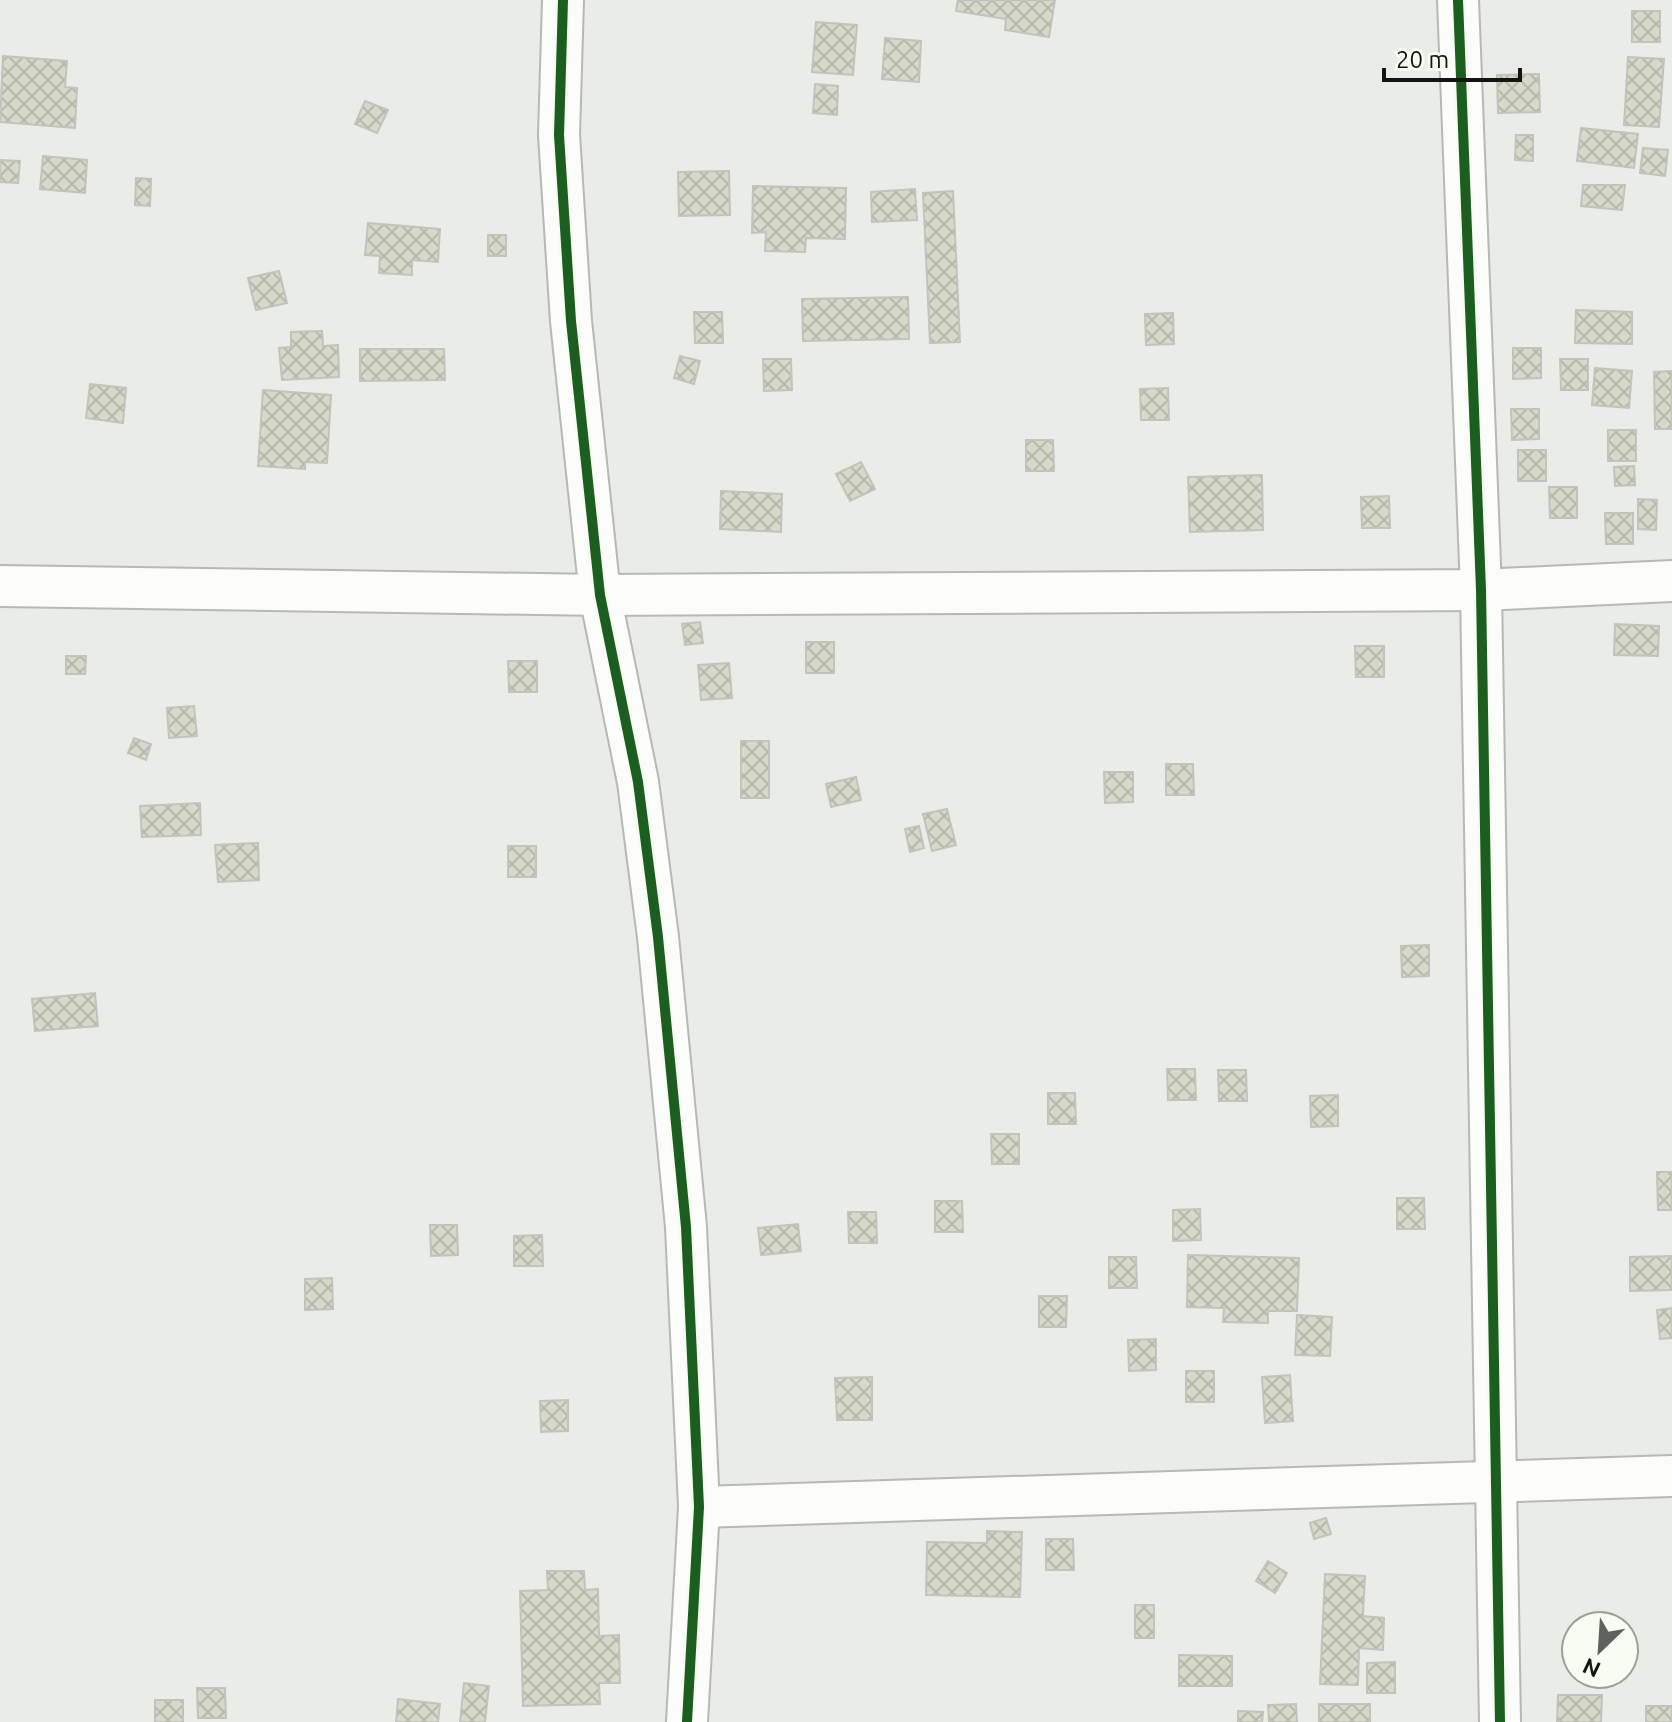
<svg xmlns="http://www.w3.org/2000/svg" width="1672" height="1722" viewBox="0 0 1672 1722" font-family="Ubuntu,sans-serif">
	<defs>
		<pattern id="building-cross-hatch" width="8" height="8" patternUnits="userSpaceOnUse" patternTransform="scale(2)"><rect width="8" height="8" fill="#d7d9c9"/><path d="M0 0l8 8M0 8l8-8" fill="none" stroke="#b8b9ac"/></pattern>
	</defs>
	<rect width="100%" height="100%" fill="#eaede7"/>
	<g fill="url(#building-cross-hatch)" stroke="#c1c3be" stroke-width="2">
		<path d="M958,0h97l-6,37 -44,-7 1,-11 -50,-8z"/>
		<rect x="1632" y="11" width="28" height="31"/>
		<path d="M816,22l41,3 -4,50 -41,-3z"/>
		<path d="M885,38l36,3 -2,41 -37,-3z"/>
		<path d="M3,56l64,5 -2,26 12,1 -2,40 -75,-6z"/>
		<path d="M1628,57l36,2 -5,68 -35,-2z"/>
		<path d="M1539,74l1,38 -42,1 -1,-38z"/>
		<path d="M815,84l23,2 -1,29 -24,-2z"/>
		<path d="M365,101l23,9 -11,23 -22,-9z"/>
		<path d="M1581,128l57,6 -4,34 -57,-7z"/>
		<path d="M1516,135h17v26l-18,-1z"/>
		<path d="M1643,148l25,2 -3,26 -25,-3z"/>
		<path d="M43,156l44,4 -2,33 -45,-4z"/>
		<path d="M0,160l20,1 -2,22 -18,-1z"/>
		<path d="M729,171l1,44 -51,1 -1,-44z"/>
		<path d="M136,178l15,1 -1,27 -15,-1z"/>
		<path d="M1583,185h42l-3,25 -41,-4z"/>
		<path d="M753,186l93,2 -1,51 -39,-1 -1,14 -40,-1 1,-19 -14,1z"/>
		<path d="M915,189l2,31 -45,2 -1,-30z"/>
		<path d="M953,191l7,151 -30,1 -7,-150z"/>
		<path d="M368,223l72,6 -2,33 -26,-2v15l-33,-2 1,-17 -15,-1z"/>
		<rect x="488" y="235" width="18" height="21"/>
		<path d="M279,271l8,32 -31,7 -8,-32z"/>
		<path d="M908,297l1,42 -106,2 -1,-42z"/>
		<path d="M1576,310l56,2v32l-57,-1z"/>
		<path d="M694,312h28l1,31h-28z"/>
		<path d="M1173,313l1,31 -28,1 -1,-31z"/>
		<path d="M322,331l1,15 15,-1 1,32 -57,3 -3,-32 12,-1v-15z"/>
		<path d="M1513,348h28v30l-28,1z"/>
		<path d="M360,349h84l1,31 -85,1z"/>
		<path d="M680,356l20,5 -6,23 -20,-6z"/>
		<path d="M763,359h28l1,31 -28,1z"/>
		<path d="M1560,359h28v31h-27z"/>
		<path d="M1595,368l37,3 -3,37 -37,-3z"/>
		<path d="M1672,371v58h-17l-1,-57z"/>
		<path d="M90,384l36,4 -3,35 -37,-5z"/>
		<path d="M1168,388l1,32h-28l-1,-31z"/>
		<path d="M263,390l68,5 -4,68 -22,-1v7l-47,-3z"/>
		<path d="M1511,409h28v30l-27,1z"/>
		<rect x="1608" y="430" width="28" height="31"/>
		<path d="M1026,440h27l1,31h-28z"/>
		<rect x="1518" y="450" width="28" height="31"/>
		<path d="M861,462l14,27 -25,12 -14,-27z"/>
		<path d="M1634,466l1,19 -20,1 -1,-19z"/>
		<path d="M1262,475l1,55 -73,2 -2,-55z"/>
		<path d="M1549,487h28v31h-27z"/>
		<path d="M721,491l61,3 -1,38 -61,-3z"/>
		<path d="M1389,496l1,32h-28l-1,-31z"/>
		<path d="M1638,499l19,1 -1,30 -18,-1z"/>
		<path d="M1605,513h28v31h-27z"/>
		<path d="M700,622l3,21 -18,2 -3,-21z"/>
		<path d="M1615,624l44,2 -1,30 -44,-1z"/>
		<rect x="806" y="642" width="28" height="31"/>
		<path d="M1355,646h29v31h-28z"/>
		<path d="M66,656h20l-1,18h-19z"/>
		<path d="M508,661h29v31h-28z"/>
		<path d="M729,663l3,35 -31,2 -3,-35z"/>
		<path d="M194,706l3,30 -28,2 -2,-30z"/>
		<path d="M134,738l17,6 -5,16 -18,-7z"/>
		<rect x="741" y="741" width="28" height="57"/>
		<path d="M1166,764h27l1,31h-28z"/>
		<path d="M1104,772h29v30l-28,1z"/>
		<path d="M856,777l5,23 -30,7 -5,-23z"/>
		<path d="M200,803l1,32 -59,2 -2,-31z"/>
		<path d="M947,809l9,36 -24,6 -9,-37z"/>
		<path d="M919,826l5,22 -14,4 -5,-23z"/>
		<path d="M258,843l1,37 -41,2 -3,-37z"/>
		<rect x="508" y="846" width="28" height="31"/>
		<path d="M1429,945v31l-27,1 -1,-31z"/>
		<path d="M95,993l3,33 -63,5 -3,-32z"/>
		<path d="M1167,1069h28l1,31h-28z"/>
		<path d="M1218,1070h28l1,31h-28z"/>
		<path d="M1048,1093h27l1,31h-28z"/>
		<path d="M1338,1095v31l-27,1 -1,-31z"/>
		<path d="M991,1134h28v30h-27z"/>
		<path d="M1657,1172h15v38h-14z"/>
		<path d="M1397,1198h27l1,31h-28z"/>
		<path d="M935,1201h27l1,31h-28z"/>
		<path d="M1200,1209l1,31 -28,1v-31z"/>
		<path d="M848,1212h28l1,31h-28z"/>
		<path d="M798,1224l3,27 -40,4 -3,-27z"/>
		<path d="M430,1225h27l1,30 -27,1z"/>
		<path d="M542,1235l1,31h-29v-30z"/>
		<path d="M1188,1255l111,3 -2,53h-29v12l-45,-1 1,-14 -37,-1z"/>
		<path d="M1672,1256v34l-42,1v-34z"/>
		<path d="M1109,1257h27l1,31h-28z"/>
		<path d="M332,1278l1,31 -28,1v-31z"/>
		<path d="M1039,1296h28l-1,31h-27z"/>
		<path d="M1672,1308v30l-12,1 -3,-29z"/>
		<path d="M1297,1315l35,2 -2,39 -35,-1z"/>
		<path d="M1156,1339v31l-27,1 -1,-31z"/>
		<rect x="1186" y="1371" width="28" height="31"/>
		<path d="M1290,1375l3,46 -28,2 -3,-46z"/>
		<path d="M872,1377v43h-35l-2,-42z"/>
		<path d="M568,1400v31l-27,1 -1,-31z"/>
		<path d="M1326,1518l5,16 -17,5 -4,-16z"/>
		<path d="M987,1531l35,1 -2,65 -94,-2 1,-53 60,1z"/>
		<path d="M1046,1539h27l1,31h-28z"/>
		<path d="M1268,1561l19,12 -12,20 -19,-12z"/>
		<path d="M547,1571h37l1,19 13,-1 1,47 20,-1 1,48h-21l1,21 -77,2 -3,-115 28,-1z"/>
		<path d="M1325,1574l40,2 -2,40 21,2 -1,32 -24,-2 -1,37 -38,-1z"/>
		<rect x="1135" y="1605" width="19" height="33"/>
		<path d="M1179,1655l53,1v30h-53z"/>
		<path d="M1395,1662v31h-28v-30z"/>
		<path d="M464,1683l25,3 -4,36h-25z"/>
		<path d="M197,1688h28l1,30h-28z"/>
		<path d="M1558,1695h44l-1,27h-44z"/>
		<path d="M398,1699l42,5 -2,18h-42z"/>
		<rect x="155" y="1700" width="28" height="22"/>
		<path d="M1296,1704l1,18h-28l-1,-17z"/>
		<rect x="1319" y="1704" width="51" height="18"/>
		<rect x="1646" y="1706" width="26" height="16"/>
		<path d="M1238,1711l25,1 -1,10h-24z"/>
	</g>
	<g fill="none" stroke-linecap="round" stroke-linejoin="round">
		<defs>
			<g id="minor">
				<path d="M563,0l-4,135 12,186 29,274 38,187 20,155 28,290 13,280 -12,215"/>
				<path d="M1458,0l23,590 19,1132"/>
				<path d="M0,586l600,9 881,-5 191,-9"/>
				<path d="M699,1507l973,-31"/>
			</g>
		</defs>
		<use href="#minor" stroke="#b6b9b4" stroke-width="44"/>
		<use href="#minor" stroke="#fcfcfb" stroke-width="40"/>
		<defs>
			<g id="cycleway">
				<path d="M563,0l-4,135 12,186 29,274 38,187 20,155 28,290 13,280 -12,215"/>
				<path d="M1458,0l23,590 19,1132"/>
			</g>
		</defs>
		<use href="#cycleway" stroke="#f6fcf2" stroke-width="15"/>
		<use href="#cycleway" stroke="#1b5e20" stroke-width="10"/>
	</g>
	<g transform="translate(1600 1650) rotate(205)"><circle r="38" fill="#f6fcf2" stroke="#9ba098" stroke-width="2"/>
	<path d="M0-6L14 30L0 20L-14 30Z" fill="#5e615d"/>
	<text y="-12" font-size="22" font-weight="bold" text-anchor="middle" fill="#131512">N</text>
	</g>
	<path d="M1384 68v12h136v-12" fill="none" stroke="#131512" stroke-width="4"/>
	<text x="1396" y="68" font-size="24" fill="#131512" stroke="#f6fcf2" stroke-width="6" paint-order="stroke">20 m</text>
</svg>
